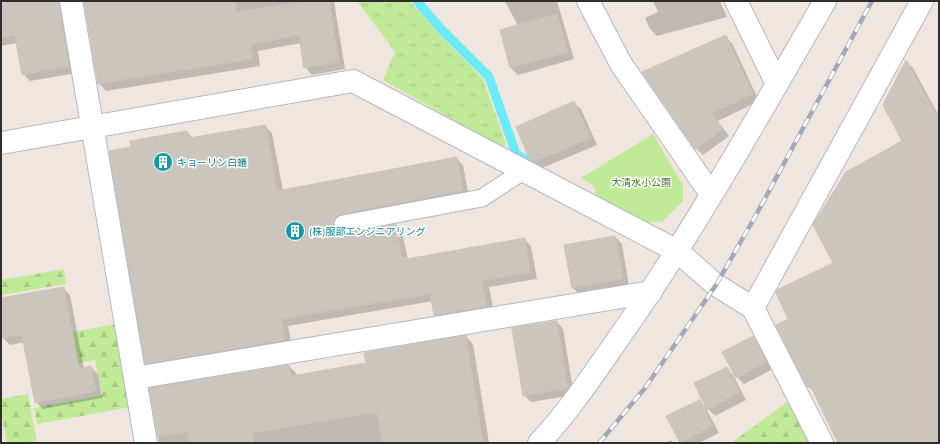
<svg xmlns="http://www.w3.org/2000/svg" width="940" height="444" viewBox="0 0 940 444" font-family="Montserrat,'Noto Sans JP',sans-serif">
	<defs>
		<pattern id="grass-tufts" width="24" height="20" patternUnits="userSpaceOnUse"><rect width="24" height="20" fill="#c1ea98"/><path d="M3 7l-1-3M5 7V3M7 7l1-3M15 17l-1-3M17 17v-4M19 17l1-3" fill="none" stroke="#a6c983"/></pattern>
		<pattern id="forest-firs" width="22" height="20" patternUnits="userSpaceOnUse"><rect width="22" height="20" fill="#c1ea98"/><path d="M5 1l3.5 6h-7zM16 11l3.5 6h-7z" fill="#a6c983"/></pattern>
	</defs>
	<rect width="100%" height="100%" fill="#f0e6e0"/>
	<path fill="url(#grass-tufts)" d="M357,1h53l29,33 44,45 23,65 -5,3 -118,-67 12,-28z"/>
	<g fill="url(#forest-firs)">
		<path d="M64,269l2,15 -65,11v-15z"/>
		<path d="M115,324l16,83 -94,17 -3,-16 68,-13 -7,-35 -53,10 -6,-31z"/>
		<path d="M28,394l9,49h-30l-6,-31v-13z"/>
		<path d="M790,400l22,43h-81z"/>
	</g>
	<path fill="#c1ea98" d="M653,134l30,51v16l-20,20 -18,2 -49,-25 -2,-12 -13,-8z"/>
	<g fill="#0003">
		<path d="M1,1h67l8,72 -46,8 -7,-7 -6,-31 -16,3z"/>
		<path d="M85,1h249l11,68 -33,6 -7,-8 -4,-24 -43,8 2,15 -154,25 -7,-8z"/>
		<path d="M505,1h52l17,58 -56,16 -7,-7 -10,-37 17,-5z"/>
		<path d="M653,1h67l7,16 -70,19 -7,-7 -5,-11 13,-6z"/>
		<path d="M725,36l7,7 27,58 -41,20 11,15 -26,19 -7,-7z"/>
		<path d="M907,62l6,6 26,48v327h-100l-24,-50 -7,-7 -19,-67 45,-55 70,-122z"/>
		<path d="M574,103l7,6 16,36 -55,23 -4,-2 -8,-7z"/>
		<path d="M265,126l7,7 11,58 173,-33 7,7 6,33 -129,29v6l4,2 52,-10 6,7 6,28 116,-21 7,7 6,33 -48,8 5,26 -52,9 -7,-7 -2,-14 -145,25 4,21 -139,23 -7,-7 -14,-216 55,-15 6,6z"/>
		<path d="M615,237l7,7 7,42 -49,9 -7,-7z"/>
		<path d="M63,288l7,7 14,74 7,-2 7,7 4,24 -59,11 -7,-7 -11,-60 -15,3 -7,-7 -2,-11v-28z"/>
		<path d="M557,322l6,7 11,66 -43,7 -7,-7z"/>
		<path d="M466,337l7,7 16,99h-330l-8,-54 138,-23 7,7 1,3 70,-12z"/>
		<path d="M753,337l7,7 13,25 -29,15 -7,-7z"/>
		<path d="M726,368l7,7 13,25 -31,16 -7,-7z"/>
		<path d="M699,401l7,7 13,25 -20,10h-17z"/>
		<path d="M671,440l3,3h-9z"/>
	</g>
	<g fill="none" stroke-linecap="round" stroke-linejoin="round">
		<path stroke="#6beaf9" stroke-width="9" d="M417,1l24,28 48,48 27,77 11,6"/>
	</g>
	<g fill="#cbc5be" stroke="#ccc2b8">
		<path d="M1,1h58l10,65 -47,9 -7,-40 -14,3z"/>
		<path d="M84,1h152l1,11 71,-11h21l10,61 -35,6 -5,-33 -48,9 2,15 -155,25z"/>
		<path d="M557,14l11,38 -58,16 -10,-38z"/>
		<path d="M726,35l27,59 -41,19 11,16 -28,20 -53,-77z"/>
		<path d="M906,60l33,60v323h-101l-28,-58 -3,2 -31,-62 12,-6 -12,-26 1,-3 56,-27 -20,-38 33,-53 56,-31 -19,-36z"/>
		<path d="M574,101l17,37 -57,24 -4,-2 -14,-33z"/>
		<path d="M266,125l11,66 180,-34 6,34 -122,23 -7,6 1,10 4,3 6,1 51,-10 6,34 4,-1 1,2 118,-21 5,34 -48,9 5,26 -53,8 -4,-21 -148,25 3,21 -140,24 -36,-213 22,-4 -1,-6 57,-10 2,7z"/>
		<path d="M615,236l8,43 -51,9 -8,-43z"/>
		<path d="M64,287l15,82 12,-3 5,25 -61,12 -13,-68 -21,3v-40z"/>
		<path d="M557,321l11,67 -45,8 -11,-68z"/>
		<path d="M466,335l17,108h-101l-5,-31 -125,21 2,10h-65l-2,-11 -29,5 -9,-49 140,-23 2,11 75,-13 -2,-10z"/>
		<path d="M753,336l14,26 -31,16 -14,-26z"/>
		<path d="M727,367l13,25 -33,18 -13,-27z"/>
		<path d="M700,400l13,26 -33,17 -14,-27z"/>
	</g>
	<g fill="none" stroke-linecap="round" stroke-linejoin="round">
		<defs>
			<path id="lane" d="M343,224l139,-26 41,-27"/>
			<g id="street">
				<path d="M71,1l75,442"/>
				<path d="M588,1l33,63 90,130"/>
				<path d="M736,1l41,83"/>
				<path d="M1,143l352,-62 324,170 39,34 37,23 69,135"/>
				<path d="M753,308l169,-307"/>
				<path d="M135,378l516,-86"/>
				<path d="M539,443c30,-32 54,-68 79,-104 76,-108 141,-224 207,-338"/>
			</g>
		</defs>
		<use href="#lane" stroke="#b3b8c2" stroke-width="19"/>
		<use href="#street" stroke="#b3b8c2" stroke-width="24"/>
		<use href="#lane" stroke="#fff" stroke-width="17"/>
		<use href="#street" stroke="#fff" stroke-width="22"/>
		<defs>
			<path id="rail" d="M599,443l46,-55 71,-103 40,-70 116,-214"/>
		</defs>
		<use href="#rail" stroke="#a1a8b9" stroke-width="4.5"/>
		<use href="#rail" stroke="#fff" stroke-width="3" stroke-dasharray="9" stroke-linecap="butt"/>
	</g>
	<defs>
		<symbol id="building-disc" viewBox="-11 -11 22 22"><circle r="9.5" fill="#0f9aa8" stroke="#fff"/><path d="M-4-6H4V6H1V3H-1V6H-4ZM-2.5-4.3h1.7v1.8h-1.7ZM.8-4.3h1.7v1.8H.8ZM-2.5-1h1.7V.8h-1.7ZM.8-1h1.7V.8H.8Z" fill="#fff"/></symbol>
	</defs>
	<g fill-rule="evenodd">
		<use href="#building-disc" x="152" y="151" width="22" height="22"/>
		<use href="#building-disc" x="284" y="220" width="22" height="22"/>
	</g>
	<g text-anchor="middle" stroke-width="3" stroke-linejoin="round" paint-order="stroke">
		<g font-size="10" fill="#0d838f" stroke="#fff" text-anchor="start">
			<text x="177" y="166">キョーリン白蟻</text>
			<text x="309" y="235">(株)服部エンジニアリング</text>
		</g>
		<g font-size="10" fill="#377415" stroke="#fff">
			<text x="641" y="186">大清水小公園</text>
		</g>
	</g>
	<rect width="940" height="444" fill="none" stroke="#2e2e2e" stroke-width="4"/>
</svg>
